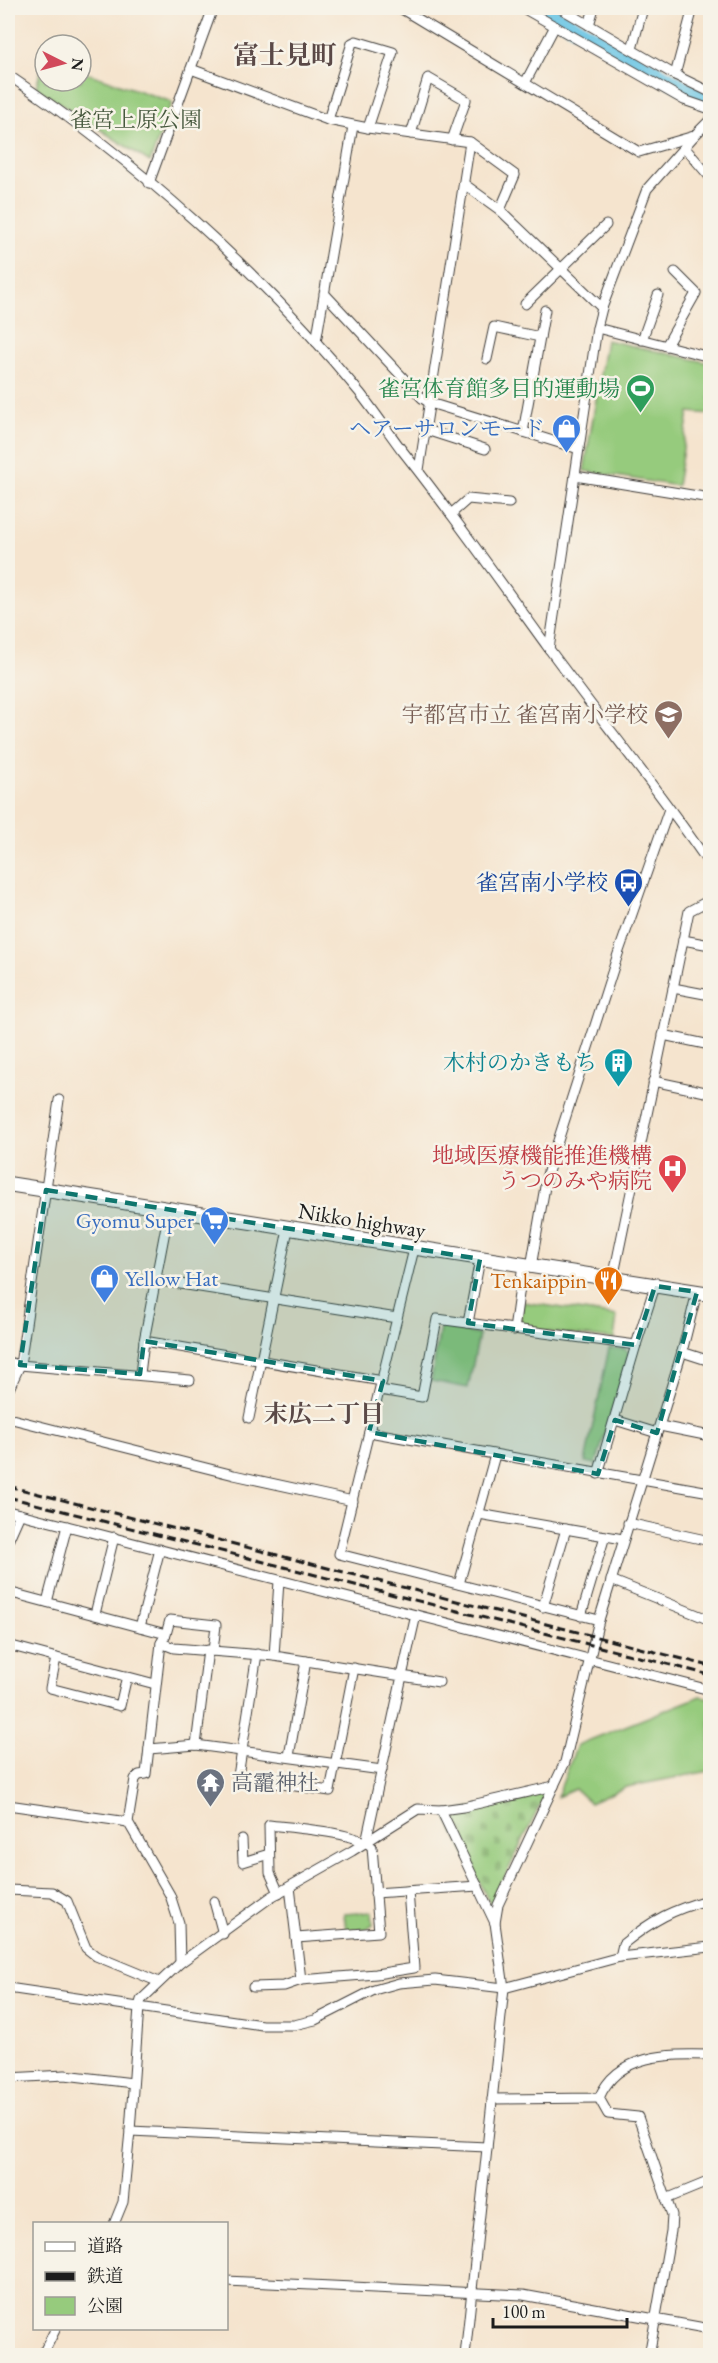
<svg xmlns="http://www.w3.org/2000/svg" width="718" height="2363" viewBox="0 0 718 2363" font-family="'EB Garamond','Noto Serif JP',serif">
	<defs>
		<pattern id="cemetery-stones" width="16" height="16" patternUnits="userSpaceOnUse" patternTransform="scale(1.5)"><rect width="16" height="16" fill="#96cb7d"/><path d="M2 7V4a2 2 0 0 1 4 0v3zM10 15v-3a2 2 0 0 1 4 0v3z" fill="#81ae6b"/></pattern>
	</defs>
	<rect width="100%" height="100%" fill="#f7f3e8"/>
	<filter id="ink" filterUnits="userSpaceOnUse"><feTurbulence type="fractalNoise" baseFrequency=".0167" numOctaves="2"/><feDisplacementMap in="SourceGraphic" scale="12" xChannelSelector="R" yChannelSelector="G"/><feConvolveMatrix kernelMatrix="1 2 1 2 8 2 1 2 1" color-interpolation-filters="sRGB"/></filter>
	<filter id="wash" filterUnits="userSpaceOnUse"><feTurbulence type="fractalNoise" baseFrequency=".008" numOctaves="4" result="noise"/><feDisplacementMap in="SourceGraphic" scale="24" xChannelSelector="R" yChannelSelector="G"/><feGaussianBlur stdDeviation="1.35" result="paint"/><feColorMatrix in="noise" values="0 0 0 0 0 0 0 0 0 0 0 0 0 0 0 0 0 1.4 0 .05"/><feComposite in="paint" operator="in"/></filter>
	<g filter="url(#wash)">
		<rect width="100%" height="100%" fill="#f5e4ce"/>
		<g fill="#96cb7d" stroke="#59744c" stroke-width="1.5">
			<path d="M44,58l1,23h36v-10l91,31 -22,60 -114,-74z"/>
			<path d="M606,340l104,23v51l-21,-2 -12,74 -93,-15z"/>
			<path d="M523,1302l94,14 -3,23 -95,-10z"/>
			<path d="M446,1327l33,8 -11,53 -37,-7 9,-53z"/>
			<path d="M609,1348l16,1 4,4 -33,111 -11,-2z"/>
			<path d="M701,1696l9,2v73l-84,16 -36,16 -15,-14 -18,8 20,-52z"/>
			<path d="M372,1912l1,13 -6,4 -21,1 -2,-16z"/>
		</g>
		<path fill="url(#cemetery-stones)" stroke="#59744c" stroke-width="1.5" d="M547,1791l-47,96 -7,22 -48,-95z"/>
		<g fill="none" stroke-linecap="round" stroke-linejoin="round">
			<path stroke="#67c5e5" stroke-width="16" d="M541,8l169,94"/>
		</g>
	</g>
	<g filter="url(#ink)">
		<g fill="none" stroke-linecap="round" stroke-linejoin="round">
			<defs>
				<g id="minor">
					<path d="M400,8l239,144 55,-16 16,-16"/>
					<path d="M523,8l161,92 26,9"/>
					<path d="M560,8l115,67 35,17"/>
					<path d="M589,25l5,-17"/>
					<path d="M632,49l11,-41"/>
					<path d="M191,69l137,51 40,8 102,14 -51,328"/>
					<path d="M8,75c128,86 254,198 352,318 14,18 27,37 41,56 51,64 98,131 146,197 54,74 112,144 163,219"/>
					<path d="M675,75l18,-67"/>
					<path d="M525,83l30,-57"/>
					<path d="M328,120l24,-77 4,-2 37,11 -25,76"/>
					<path d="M411,134l17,-56 38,22 -14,40"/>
					<path d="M470,142l45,33 -15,35"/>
					<path d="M685,148l25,29"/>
					<path d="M149,183l64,-175"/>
					<path d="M464,184l36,26 102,98"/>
					<path d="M324,293l98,105 8,5 149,46"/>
					<path d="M525,304l81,-79"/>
					<path d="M597,328l113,29"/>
					<path d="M642,340l16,-45"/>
					<path d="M316,342l37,-216"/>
					<path d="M666,346l30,-53 -21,-21"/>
					<path d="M487,359l7,-32 46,10"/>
					<path d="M426,430l59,19"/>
					<path d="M523,432l22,-122"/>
					<path d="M575,476l135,22"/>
					<path d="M451,514l17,-15 41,4"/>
					<path d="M549,649l48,-321 5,-20 45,-119 47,-53"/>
					<path d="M683,940l27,5"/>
					<path d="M673,988l37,7"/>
					<path d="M663,1035l47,10"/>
					<path d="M653,1081l57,12"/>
					<path d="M414,1249l-75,305 260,66"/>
					<path d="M531,1267l16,-92 71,-221 51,-145"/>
					<path d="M613,1279l76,-368 15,-8 6,9"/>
					<path d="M155,1280l242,38"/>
					<path d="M468,1323l12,-64"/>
					<path d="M514,1330l9,-65"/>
					<path d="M144,1341l25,-131"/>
					<path d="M636,1345l19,-59"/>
					<path d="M682,1352l28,9"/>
					<path d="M8,1362l12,3 170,15"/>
					<path d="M140,1374l4,-33 238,40"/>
					<path d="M380,1390l42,7 15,-78 199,26 -38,129"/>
					<path d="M8,1391l12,-26 39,-265"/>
					<path d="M8,1418l226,57 119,26"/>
					<path d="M249,1418l39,-189"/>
					<path d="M615,1420l42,13"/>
					<path d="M660,1426l50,10"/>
					<path d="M369,1432l341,60"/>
					<path d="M8,1511l702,179"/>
					<path d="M479,1514l144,25"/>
					<path d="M628,1523l82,18"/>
					<path d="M8,1541l12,-27"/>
					<path d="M611,1580l99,40"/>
					<path d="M459,1584l36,-129"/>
					<path d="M8,1592l158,42 -5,9 13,5 100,8 128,20 -36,166"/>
					<path d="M47,1602l20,-76"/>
					<path d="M543,1607l23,-78"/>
					<path d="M95,1614l19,-77"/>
					<path d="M416,1615l-14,61 37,6"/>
					<path d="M581,1616l24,-80"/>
					<path d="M140,1627l20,-78"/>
					<path d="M166,1634l4,-14 46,5 -3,26"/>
					<path d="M161,1643l-15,131 -7,1 -4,4 -7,43 42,73 9,28 1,40"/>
					<path d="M8,1645l147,39"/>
					<path d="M257,1654l-19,122 2,2 90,13 24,-123"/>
					<path d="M274,1656l5,-75"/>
					<path d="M56,1658l-6,30 70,18 7,-30"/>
					<path d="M196,1745l12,-95"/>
					<path d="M149,1749l47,-4 186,25"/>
					<path d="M289,1756l17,-95"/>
					<path d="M8,1805l120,17"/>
					<path d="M441,1810l54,113"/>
					<path d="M242,1839l1,23 26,-8"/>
					<path d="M290,1887l11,93 75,-6 38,-6 -6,-77"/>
					<path d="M8,1890l44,2 15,9 19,47 10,8 63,26"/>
					<path d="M279,1893l-9,-20 -1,-48c24,3 87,7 103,22l7,85 -83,6"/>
					<path d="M375,1893l103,-7"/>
					<path d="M214,1901l9,33"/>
					<path d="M620,1957l3,-13c31,-25 49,-34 87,-45"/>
					<path d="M253,1987l31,-1 17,-6"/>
					<path d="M8,1988l254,37h32l21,-5 59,-30 25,-7 36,-3 69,8 116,-31 90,-10"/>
					<path d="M8,2078l57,-3 68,8"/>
					<path d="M599,2098l9,16 30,3 34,98 -1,16 -22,125"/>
					<path d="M492,2099l107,-1c19,-45 70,-44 111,-43"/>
					<path d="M130,2131l9,-124 2,-7 39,-37 91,-66 81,-46 66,-42 23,1 22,-3 91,-21"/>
					<path d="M666,2199l44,-18"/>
					<path d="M114,2224l9,-22 7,-71 357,16"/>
					<path d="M226,2281l297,14 187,34"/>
					<path d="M42,2356l14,-28"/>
					<path d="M465,2356l39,-368 -9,-65 3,-18 67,-143 34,-142 83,-268 15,-60"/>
				</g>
				<path id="highway" d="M8,1184l702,110"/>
			</defs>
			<use href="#minor" stroke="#3d3a37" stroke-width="11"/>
			<use href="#highway" stroke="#3d3a37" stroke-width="16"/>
			<use href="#minor" stroke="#fff" stroke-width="9"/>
			<use href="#highway" stroke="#fff" stroke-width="14"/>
			<g stroke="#1c1c1c" stroke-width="3" stroke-dasharray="9 4.5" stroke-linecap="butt">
				<path d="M8,1486l702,180"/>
				<path d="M8,1497l702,178"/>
			</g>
		</g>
	</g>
	<path fill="#0f766e" fill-opacity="0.2" stroke="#0f766e" stroke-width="4.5" stroke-dasharray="12 8" stroke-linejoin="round" d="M46,1190l434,69 -12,64 168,22 19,-59 42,6 -40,141 -42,-13 -17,54 -229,-42 14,-51 -239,-40 -4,33 -120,-9z"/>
	<defs>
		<symbol id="stadium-pin" viewBox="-11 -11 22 30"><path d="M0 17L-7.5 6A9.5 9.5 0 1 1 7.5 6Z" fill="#2e9e5b" stroke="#f7f3e8"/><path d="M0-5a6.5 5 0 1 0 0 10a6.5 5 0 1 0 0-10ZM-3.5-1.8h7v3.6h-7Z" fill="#fff"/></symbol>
		<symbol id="shop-pin" viewBox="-11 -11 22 30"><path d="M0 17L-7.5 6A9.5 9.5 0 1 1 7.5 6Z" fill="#3f7fe0" stroke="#f7f3e8"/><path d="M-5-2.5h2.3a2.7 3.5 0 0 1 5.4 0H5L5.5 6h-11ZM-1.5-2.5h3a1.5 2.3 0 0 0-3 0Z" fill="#fff"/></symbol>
		<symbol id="school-pin" viewBox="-11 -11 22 30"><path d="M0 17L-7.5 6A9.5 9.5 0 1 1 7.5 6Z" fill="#8d6e63" stroke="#f7f3e8"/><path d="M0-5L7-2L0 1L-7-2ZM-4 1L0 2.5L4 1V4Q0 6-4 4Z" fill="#fff"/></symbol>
		<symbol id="bus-pin" viewBox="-11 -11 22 30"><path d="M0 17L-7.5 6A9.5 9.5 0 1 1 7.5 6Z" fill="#1a4fb4" stroke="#f7f3e8"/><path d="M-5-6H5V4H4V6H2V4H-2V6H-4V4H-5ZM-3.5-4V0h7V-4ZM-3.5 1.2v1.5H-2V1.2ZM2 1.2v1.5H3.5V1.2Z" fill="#fff"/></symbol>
		<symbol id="building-pin" viewBox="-11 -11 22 30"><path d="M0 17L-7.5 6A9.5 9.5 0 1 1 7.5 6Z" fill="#0f9aa8" stroke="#f7f3e8"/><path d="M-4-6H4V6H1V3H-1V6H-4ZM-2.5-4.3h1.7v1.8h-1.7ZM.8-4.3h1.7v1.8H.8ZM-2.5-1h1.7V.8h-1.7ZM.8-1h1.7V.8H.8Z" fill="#fff"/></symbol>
		<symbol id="hospital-pin" viewBox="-11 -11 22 30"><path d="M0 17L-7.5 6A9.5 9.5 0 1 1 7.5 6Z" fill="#e0444e" stroke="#f7f3e8"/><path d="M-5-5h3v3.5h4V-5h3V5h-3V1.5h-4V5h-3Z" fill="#fff"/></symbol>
		<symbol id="supermarket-pin" viewBox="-11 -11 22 30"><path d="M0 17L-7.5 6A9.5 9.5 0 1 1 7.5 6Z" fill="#3f7fe0" stroke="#f7f3e8"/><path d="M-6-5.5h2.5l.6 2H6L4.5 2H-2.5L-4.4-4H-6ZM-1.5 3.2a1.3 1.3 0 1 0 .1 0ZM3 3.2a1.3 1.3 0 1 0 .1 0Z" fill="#fff"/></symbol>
		<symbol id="restaurant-pin" viewBox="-11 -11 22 30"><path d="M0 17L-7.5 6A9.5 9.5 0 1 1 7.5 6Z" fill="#e8710a" stroke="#f7f3e8"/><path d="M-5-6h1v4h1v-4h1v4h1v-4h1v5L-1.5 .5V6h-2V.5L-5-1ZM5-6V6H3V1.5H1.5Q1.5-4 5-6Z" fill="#fff"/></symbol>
		<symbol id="temple-pin" viewBox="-11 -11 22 30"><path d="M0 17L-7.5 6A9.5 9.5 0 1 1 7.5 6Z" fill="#6b7280" stroke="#f7f3e8"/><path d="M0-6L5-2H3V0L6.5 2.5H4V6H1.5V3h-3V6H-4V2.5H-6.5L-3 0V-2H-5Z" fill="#fff"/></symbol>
	</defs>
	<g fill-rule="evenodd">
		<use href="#stadium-pin" x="624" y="372" width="33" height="45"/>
		<use href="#shop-pin" x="550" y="412" width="33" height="45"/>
		<use href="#school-pin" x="652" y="698" width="33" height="45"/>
		<use href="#bus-pin" x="612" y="866" width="33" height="45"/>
		<use href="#building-pin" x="602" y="1046" width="33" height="45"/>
		<use href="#hospital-pin" x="656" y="1152" width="33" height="45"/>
		<use href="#supermarket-pin" x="198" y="1204" width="33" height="45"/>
		<use href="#shop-pin" x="88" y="1262" width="33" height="45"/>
		<use href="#restaurant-pin" x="592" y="1264" width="33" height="45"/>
		<use href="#temple-pin" x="194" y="1766" width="33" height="45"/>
	</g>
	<g text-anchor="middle" stroke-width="5" stroke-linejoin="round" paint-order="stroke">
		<g font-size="22" fill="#47593e" stroke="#f7f3e8">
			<text x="136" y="127">雀宮上原公園</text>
		</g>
		<g font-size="22" fill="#27864d" stroke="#f7f3e8" text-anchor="end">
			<text x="620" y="396">雀宮体育館多目的運動場</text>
		</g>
		<g font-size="22" fill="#366cbe" stroke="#f7f3e8" text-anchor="end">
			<text x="545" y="436">ヘアーサロンモード</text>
			<text x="194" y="1228">Gyomu Super</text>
			<text x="125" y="1286" text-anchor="start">Yellow Hat</text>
		</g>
		<g font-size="22" fill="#785e54" stroke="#f7f3e8" text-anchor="end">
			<text x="648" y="722">宇都宮市立 雀宮南小学校</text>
		</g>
		<g font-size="22" fill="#164399" stroke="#f7f3e8" text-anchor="end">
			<text x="608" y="890">雀宮南小学校</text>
		</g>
		<g font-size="22" fill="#0d838f" stroke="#f7f3e8" text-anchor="end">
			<text x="597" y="1070">木村のかきもち</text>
		</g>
		<g font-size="22" fill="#be3a42" stroke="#f7f3e8" text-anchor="end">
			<text x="652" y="1163">地域医療機能推進機構<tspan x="652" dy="25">うつのみや病院</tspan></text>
		</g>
		<g font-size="22" fill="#1c1c1c" stroke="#f7f3e8">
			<text transform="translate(362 1220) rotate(9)" y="8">Nikko highway</text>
		</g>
		<g font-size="22" fill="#c56008" stroke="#f7f3e8" text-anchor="end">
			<text x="587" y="1288">Tenkaippin</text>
		</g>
		<g font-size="22" fill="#5b616d" stroke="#f7f3e8" text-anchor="start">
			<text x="231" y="1790">高靇神社</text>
		</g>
		<g font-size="24" font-weight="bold" fill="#5a4947" stroke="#f7f3e8">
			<text x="324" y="1422">末広二丁目</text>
		</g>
		<g font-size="26" font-weight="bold" fill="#5a4947" stroke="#f7f3e8">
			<text x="285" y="64">富士見町</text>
		</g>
	</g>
	<rect width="718" height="2363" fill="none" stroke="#f7f3e8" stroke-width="30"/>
	<rect x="33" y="2222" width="195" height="108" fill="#f7f3e8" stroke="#9f9d96" stroke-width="1.5"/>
	<rect x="45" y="2242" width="30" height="9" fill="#ffffff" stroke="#9f9d96" stroke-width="1.5"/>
	<text x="87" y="2252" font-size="18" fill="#1c1c1c">道路</text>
	<rect x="45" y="2272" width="30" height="9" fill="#1c1c1c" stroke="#9f9d96" stroke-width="1.5"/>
	<text x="87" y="2282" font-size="18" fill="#1c1c1c">鉄道</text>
	<rect x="45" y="2297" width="30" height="18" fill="#96cb7d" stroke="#9f9d96" stroke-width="1.5"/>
	<text x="87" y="2312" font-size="18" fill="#1c1c1c">公園</text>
	<g transform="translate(63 63) rotate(96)"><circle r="28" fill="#f7f3e8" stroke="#9f9d96" stroke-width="1.5"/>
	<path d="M0-4.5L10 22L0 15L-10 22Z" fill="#d1495b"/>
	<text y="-9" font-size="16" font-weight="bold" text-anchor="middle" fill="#1c1c1c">N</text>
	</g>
	<path d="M493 2318v9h134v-9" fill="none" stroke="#1c1c1c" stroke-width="3"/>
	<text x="502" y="2318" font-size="18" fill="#1c1c1c" stroke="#f7f3e8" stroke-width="4.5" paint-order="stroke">100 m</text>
</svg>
